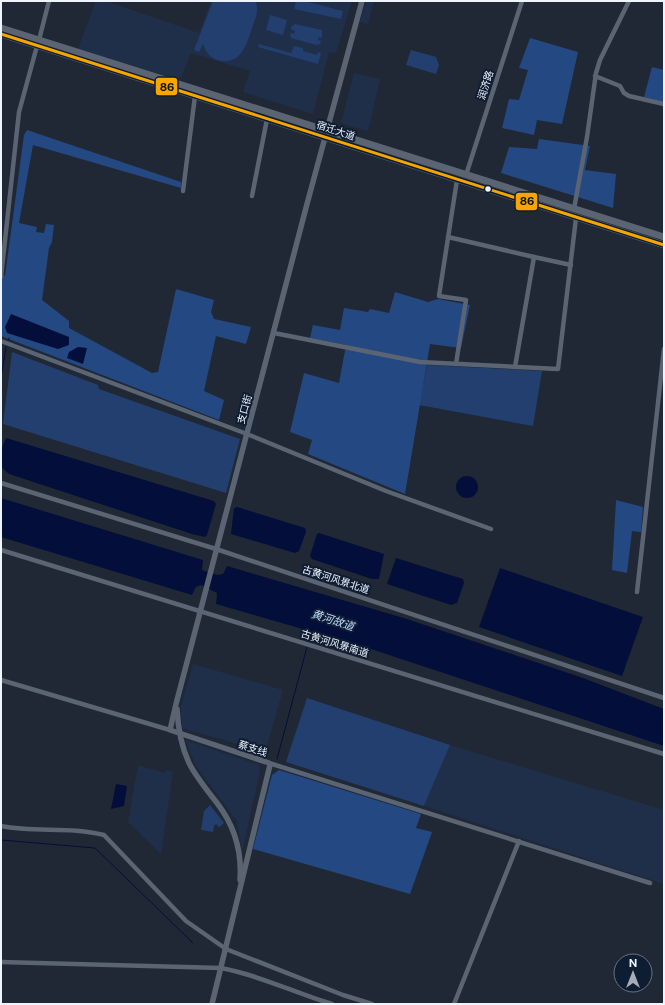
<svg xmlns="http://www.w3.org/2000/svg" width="665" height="1005" viewBox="0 0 665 1005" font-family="'Public Sans','Noto Sans SC',sans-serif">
	<rect width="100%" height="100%" fill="#202835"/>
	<g fill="#1f2f4a">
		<path d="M96,1h10l93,32 12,-32h141l-16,52 -7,-1 -16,62 -70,-22 7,-21 -59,-18 -11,27 -102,-31z"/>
		<path d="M366,1h8l-6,23 -8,-2z"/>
		<path d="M354,73l26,6 -12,52 -27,-8z"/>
		<path d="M193,664l90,26 -18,62 -83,-24 -1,-21z"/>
		<path d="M185,740l74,25 1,6 -18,81 -5,-31 -41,-55z"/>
		<path d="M450,745l214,65v74l-240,-78z"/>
		<path d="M138,765l27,8 1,-3 7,2 -12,82 -33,-32z"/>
	</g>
	<g fill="#223f6f">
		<path d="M213,1h42c5,9 0,18 -3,27 -5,16 -11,36 -31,33 -10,-2 -15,-8 -18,-17l-4,8 -5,-2z"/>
		<path d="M296,1h8l39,10 -2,8 -47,-10z"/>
		<path d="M270,15l17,5 -4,15 -17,-5z"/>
		<path d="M295,24l27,6v8l-3,-1 -1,3 3,1 -1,3 -3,1 -26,-7 -1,-5 4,1 1,-3 -4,-2v-2z"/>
		<path d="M259,44l32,9 3,-7 9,2v3l14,4 1,-3 3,1 -3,11 -60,-17z"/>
		<path d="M411,50l25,7 3,8 -3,9 -30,-9z"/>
		<path d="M12,352l86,33 1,4 141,50 -14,54 -223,-69z"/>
		<path d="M427,365l115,6 -9,55 -114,-21z"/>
		<path d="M307,698l143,47 -26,61 -138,-44z"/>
		<path d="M210,805l14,18 -5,4 -3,-3 -2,2 -1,6 -12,-2 3,-19z"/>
	</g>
	<g fill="#244882">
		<path d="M530,38l48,14 -16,72 -25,-4 -3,15 -32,-7 7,-29 10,1 9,-30 -9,-2z"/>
		<path d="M652,67l12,3v32l-20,-5z"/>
		<path d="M27,130l154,52v6l-148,-43 -14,78 18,4 -1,5 8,1 2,-9 8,1 -2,17 -3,6 -7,52 27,21v7l83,45 6,-1 18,-83 38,11 -3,12 3,7 37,8 -5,17 -30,-8 -12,55 20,9 -5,20 -218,-84v-61l4,1 19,-141z"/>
		<path d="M539,139l51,7 -5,24 31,4 -3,34 -112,-35 8,-26 28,2z"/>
		<path d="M395,292l33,10 10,-3 32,6 -9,43 -31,-4 -25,150 -97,-40 4,-14 -22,-8 14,-59 35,10 7,-38 -36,-7 3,-13 27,5 4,-22 24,4 2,-3 19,4z"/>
		<path d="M616,500l27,7 -2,25 -9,-1 -5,42 -15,-3z"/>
		<path d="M279,770l142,44 -5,14 16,4 -22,62 -157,-45 19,-74z"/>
	</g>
	<g fill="#030f3a">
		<path d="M11,314l58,23v8l-11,4 -51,-16 -2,-6z"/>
		<path d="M78,347l9,1 -4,16 -16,-6 2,-6z"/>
		<path d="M6,438l208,63 2,3 -9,31 -2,2 -13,-3 -183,-60 -8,-7v-17z"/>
		<circle cx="467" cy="487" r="11"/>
		<path d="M1,498l202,62 -1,10 15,5 6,-1 4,-8 180,53 176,59 81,31v37l-299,-99 -149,-43 1,-11 -16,-8 -5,2 -4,8 -191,-58z"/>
		<path d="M237,507l68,21 1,4 -7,19 -4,2 -64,-19 3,-26z"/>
		<path d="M319,533l65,21 -5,25h-7l-60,-20 -2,-3 7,-22z"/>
		<path d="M396,558l67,21 1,4 -7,20 -6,2 -64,-21z"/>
		<path d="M500,568l143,49 -21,59 -143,-49z"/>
		<path d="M116,784l11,2 -3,20 -13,3z"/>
	</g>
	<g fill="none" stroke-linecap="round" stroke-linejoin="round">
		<g stroke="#030f3a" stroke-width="1">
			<path d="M8,340l1,-2"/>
			<path d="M1,378l5,-31"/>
			<path d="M308,641l3,-11"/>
			<path d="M277,759l30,-112"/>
			<path d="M1,840l94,8 98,95"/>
		</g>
		<g stroke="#5a6472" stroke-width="4.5">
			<path d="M39,40l10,-39"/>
			<path d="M595,76l25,10 4,7 5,3 35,8"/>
			<path d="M466,175l56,-174"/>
			<path d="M183,191l12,-95"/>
			<path d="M252,196l15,-77"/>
			<path d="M574,209l13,-72 9,-64 4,-13 29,-59"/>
			<path d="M448,237l86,20"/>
			<path d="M1,277l18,-165 18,-66"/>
			<path d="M274,333l146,29 138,7 18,-151"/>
			<path d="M1,341l246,93 139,57 105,38"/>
			<path d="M456,364l10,-64 -27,-4 18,-116"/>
			<path d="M515,367l19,-110 37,8"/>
			<path d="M1,483l215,66 448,149"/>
			<path d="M1,550l663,204"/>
			<path d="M637,592l27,-243"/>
			<path d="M1,680l169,50"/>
			<path d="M269,763l381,120"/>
			<path d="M1,826c34,7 69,0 103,9l82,86 40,28 117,46 29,9"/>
			<path d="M1,962l220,6c38,7 74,25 111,36"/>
			<path d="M454,1004l65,-163"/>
		</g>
		<g stroke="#5a6472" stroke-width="5.5">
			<path d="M177,709c1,19 4,37 12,54 7,14 18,27 28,40 17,22 25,49 23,77"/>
			<path d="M212,1004l58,-239 -1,-2 -99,-33 6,-26 131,-500 55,-203"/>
		</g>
		<g stroke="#5a6472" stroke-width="7">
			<path d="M1,28l663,209"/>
			<path d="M1,34l663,211"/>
		</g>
		<defs>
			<path id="bus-1" d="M1,34l663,211"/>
		</defs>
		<use href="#bus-1" stroke="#0f1d33" stroke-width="6"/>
		<use href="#bus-1" stroke="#f7a600" stroke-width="3"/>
	</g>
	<circle fill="#eff5fe" stroke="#0f1d33" stroke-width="1.5" cx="488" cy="189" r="3.5"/>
	<g text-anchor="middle" stroke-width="4" stroke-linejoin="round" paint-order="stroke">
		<g font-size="10" fill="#eff5fe" stroke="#0f1d33">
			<text transform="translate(485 85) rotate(-72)" y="4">润济路</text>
			<text transform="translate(336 130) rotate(18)" y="4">宿迁大道</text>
			<text transform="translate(244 409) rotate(-75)" y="4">支口街</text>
			<text transform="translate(336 579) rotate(18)" y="4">古黄河风景北道</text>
			<text transform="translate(335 643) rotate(17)" y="4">古黄河风景南道</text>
			<text transform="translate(253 748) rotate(18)" y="4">蔡支线</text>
		</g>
		<g font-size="11" font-style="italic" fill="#c1d9fe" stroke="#0f1d33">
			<text transform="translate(333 620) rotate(18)" y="4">黄河故道</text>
		</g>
	</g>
	<g stroke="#0f1d33" stroke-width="1.5">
		<rect x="155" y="77" width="23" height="19" rx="4" fill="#f7a600"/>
		<rect x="515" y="192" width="23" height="19" rx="4" fill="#f7a600"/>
	</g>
	<g font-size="11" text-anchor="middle" font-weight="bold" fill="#111">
		<text x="167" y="91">86</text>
		<text x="527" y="205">86</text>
	</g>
	<rect width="665" height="1005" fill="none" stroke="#eff5fe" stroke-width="4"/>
	<g transform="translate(633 973)"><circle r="19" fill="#0f1d33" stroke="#697384"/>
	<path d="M0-3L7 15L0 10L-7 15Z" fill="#a7adb8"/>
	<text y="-6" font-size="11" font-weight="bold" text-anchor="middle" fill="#eff5fe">N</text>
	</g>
</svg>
